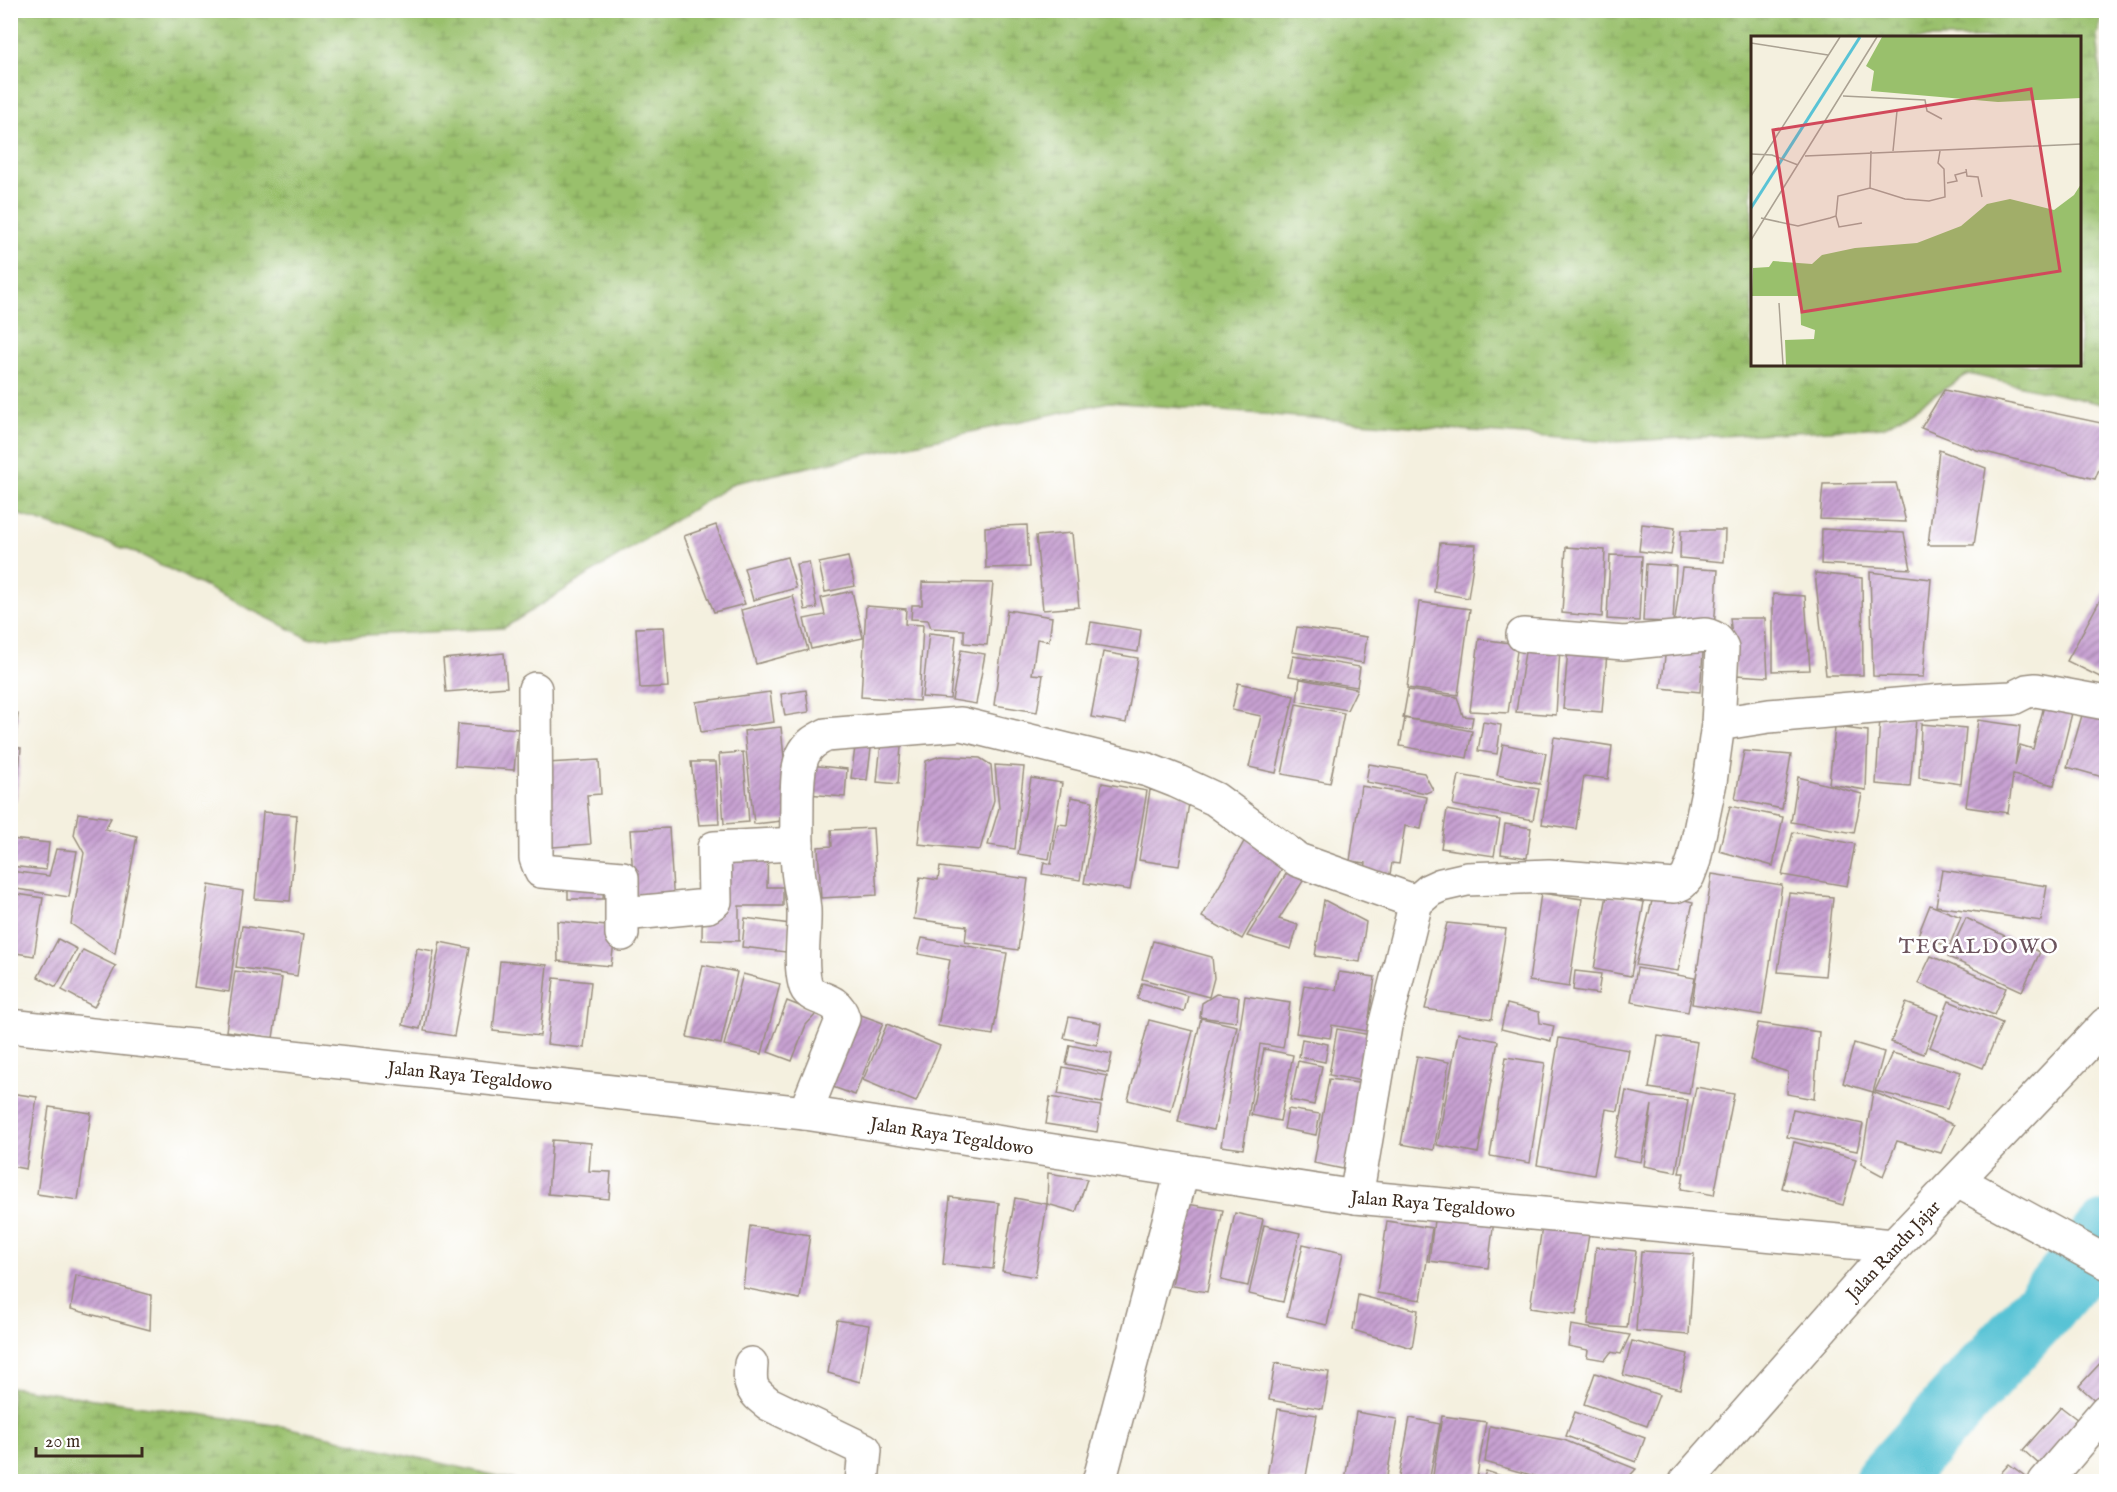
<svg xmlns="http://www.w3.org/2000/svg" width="2117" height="1492" viewBox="0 0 2117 1492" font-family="'IM FELL English',serif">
	<defs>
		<pattern id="wetland-marsh" width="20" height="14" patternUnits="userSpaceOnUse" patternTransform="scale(1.5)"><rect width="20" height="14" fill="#99c06c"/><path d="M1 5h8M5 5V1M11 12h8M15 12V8" fill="none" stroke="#7e9c58"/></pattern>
		<pattern id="building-hatch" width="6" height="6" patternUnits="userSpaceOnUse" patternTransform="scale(1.5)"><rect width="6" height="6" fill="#c7a1d2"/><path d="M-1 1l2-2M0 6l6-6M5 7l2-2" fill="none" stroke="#a383aa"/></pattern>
	</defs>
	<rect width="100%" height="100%" fill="#fff"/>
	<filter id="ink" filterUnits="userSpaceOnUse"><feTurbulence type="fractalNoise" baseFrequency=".0167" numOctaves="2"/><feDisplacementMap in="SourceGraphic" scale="12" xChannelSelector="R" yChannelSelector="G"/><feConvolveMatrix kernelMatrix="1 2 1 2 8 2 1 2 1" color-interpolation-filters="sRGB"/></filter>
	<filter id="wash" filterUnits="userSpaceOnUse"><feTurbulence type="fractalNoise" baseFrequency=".008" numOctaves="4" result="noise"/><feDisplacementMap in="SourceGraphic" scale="24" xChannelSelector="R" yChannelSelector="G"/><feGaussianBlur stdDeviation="1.35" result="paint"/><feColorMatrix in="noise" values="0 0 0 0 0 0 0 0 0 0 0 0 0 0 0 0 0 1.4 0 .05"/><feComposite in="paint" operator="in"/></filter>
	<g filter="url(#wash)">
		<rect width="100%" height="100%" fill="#f4f0df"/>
		<g fill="url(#wetland-marsh)" stroke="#6a7545" stroke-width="1.5" fill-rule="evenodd">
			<path d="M11,10l2093,1 -7,25 9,81v288l-138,-31 -84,53 -273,15 -502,-40 -375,81 -230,145 -196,10 -173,-86 -124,-40zM1752,38h328v326h-328z"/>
			<path d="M11,1387l270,39 238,55h-508z"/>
		</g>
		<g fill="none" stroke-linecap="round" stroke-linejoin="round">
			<path stroke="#59c3d5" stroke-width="64" d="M1886,1482l156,-173 64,-76"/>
		</g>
		<g id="blocks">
			<g fill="url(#building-hatch)">
				<path d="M1944,390l162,34v28l-11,27 -118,-29 -56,-22z"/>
				<path d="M1939,450l47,18 -12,77h-46z"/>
				<path d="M1896,483l10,39 -86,-3 3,-35z"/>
				<path d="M1642,524l33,4 -4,27 -32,-4z"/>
				<path d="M716,525l29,79 -31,8 -30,-76z"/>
				<path d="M1027,525l2,42 -43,1 -1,-41z"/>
				<path d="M1822,529l82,4 7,36 -90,-5z"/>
				<path d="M1681,530h44l-1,32 -44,-4z"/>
				<path d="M1072,533l7,74 -36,3 -7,-74z"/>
				<path d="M1440,543l36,2 -8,53 -34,-6z"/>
				<path d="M1566,547l39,3 -3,67 -40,-4z"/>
				<path d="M1610,555l32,1 -3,65 -32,-2z"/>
				<path d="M787,557l9,31 -43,12 -9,-32z"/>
				<path d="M848,557l7,29 -30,6 -6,-29z"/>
				<path d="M809,562l8,46 -12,2 -9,-46z"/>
				<path d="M1646,564l30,2 -3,56 -30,-1z"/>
				<path d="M1682,568l36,2 -4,60 -40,-3z"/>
				<path d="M1870,572l61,7 -8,98 -50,-1z"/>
				<path d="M1815,573l47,5 1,97h-37z"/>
				<path d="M922,582l71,1 -6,62 -23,-2v-13l-33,-2 -3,-8 -17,-1 1,-14h10z"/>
				<path d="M2106,589v91l-39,-19z"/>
				<path d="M852,591l11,47 -52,11 -7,-30 21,-4 -4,-17z"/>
				<path d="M1773,594l32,2 5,74 -37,1z"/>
				<path d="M793,596l15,54 -52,14 -15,-54z"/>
				<path d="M1419,602l51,7 -12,86 -51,-7z"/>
				<path d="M866,606l40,3 -1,15 18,1 -4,76 -58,-4z"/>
				<path d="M1007,610l45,7 -3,24 -12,-2 -5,35 11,1 -6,37 -43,-7z"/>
				<path d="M1730,618h35l3,59 -32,-2z"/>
				<path d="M1091,622l50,8 -3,22 -51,-8z"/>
				<path d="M664,627l4,60 -28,1 -4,-60z"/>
				<path d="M1297,627l70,10 -4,26 -71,-11z"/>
				<path d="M929,633l27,3 -6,63 -28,-2z"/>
				<path d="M1479,639l39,5 -10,69 -38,-2z"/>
				<path d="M1526,645l34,3 -4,67 -40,-3z"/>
				<path d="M1568,649l39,4 -5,59 -39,-3z"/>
				<path d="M1666,649l37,3 -3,40 -39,-4z"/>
				<path d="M961,650l24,4 -9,50 -24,-4z"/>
				<path d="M1103,652l35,6 -12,65 -35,-6z"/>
				<path d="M504,653l3,34 -61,5 -3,-33z"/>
				<path d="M1293,656l67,11 -3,20 -68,-11z"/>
				<path d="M1300,679l57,10 -10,21 -50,-9z"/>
				<path d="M1238,683l56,13 -18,77 -27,-6 12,-51 -29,-6z"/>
				<path d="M806,690l3,22 -24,4 -4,-22z"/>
				<path d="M1408,690l49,7 6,19 10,1 -2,11 -68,-10z"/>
				<path d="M770,692l4,30 -73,10 -5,-30z"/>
				<path d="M2046,698l28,7 -20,80 -41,-10 -5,38 -42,-6 12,-87 42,6 -5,40 5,-21 13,4z"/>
				<path d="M1296,704l48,9 -14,70 -48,-9z"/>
				<path d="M2085,705l21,8v65l-39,-11z"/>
				<path d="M10,714h8l-3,29h-5z"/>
				<path d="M1405,718l67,13 -5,27 -67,-12z"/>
				<path d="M1880,718h36l-6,69 -34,-3z"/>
				<path d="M1483,722l18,3 -4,29 -19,-3z"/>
				<path d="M458,724l60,5 -4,41 -59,-4z"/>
				<path d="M1921,724l45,4 -5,56 -42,-6z"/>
				<path d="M781,727l9,93 -36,4 -10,-93z"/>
				<path d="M1835,727l33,4 -2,59 -37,-6z"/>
				<path d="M882,733l20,2 -4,49 -21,-2z"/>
				<path d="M1554,737l58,9 -4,33 -24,-3 -8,53 -34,-5z"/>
				<path d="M856,740l16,1 -5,39 -16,-2z"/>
				<path d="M1503,744l43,9 -6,31 -43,-9z"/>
				<path d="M10,747l11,1 -5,53h-6z"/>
				<path d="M1744,751l47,4 -9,54 -47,-10z"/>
				<path d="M743,752l6,70 -25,2 -5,-70z"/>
				<path d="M940,756l40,2 11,7 3,35 -14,50 -62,-6 8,-83z"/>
				<path d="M599,760l2,34 -14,1 4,49 -38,3 -6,-84z"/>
				<path d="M691,762h25l3,62 -20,1z"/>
				<path d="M1369,764l55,9 9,17 -7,3 -60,-11z"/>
				<path d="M809,765l38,4 -2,28 -38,-3z"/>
				<path d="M995,765l29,2 -9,82 -27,-4 11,-37z"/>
				<path d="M1459,775l80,14 -6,31 -80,-15z"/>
				<path d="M1798,777l64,17 -8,39 -63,-11z"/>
				<path d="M1031,778l31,5 -13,76 -31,-5z"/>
				<path d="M1102,783l45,8 -17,99 -46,-7z"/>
				<path d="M1361,786l66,11 -6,32 -16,-3 -6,38 -7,-1 -2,11 -25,-4 1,-7 -16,-2z"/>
				<path d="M1150,790l40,7 -11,69 -40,-6z"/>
				<path d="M1071,797l22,4 -13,79 -38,-6 2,-12 7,2 7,-40 9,1z"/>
				<path d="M1730,806l53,11 -10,49 -54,-15z"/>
				<path d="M1447,810l53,10 -6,36 -53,-8z"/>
				<path d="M263,812l34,3 -7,86 -35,-2z"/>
				<path d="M78,813l33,5 -6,11 32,7 -22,118 -44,-30 13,-71 -10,-18z"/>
				<path d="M1505,824l26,4 -4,30 -26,-4z"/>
				<path d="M669,828l5,77 -39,3 -5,-78z"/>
				<path d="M873,828l4,67 -56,3 -3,-51 14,-1 -1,-16z"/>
				<path d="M1793,832l62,12 -8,42 -65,-11z"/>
				<path d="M1246,838l40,23 -44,78 -40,-22z"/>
				<path d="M10,839l39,4 -3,27 -36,-4z"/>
				<path d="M703,844h65l-1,43h16v19h-44v35l-37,-1z"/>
				<path d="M56,849l21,2 -8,46 -59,-9v-17l39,5z"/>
				<path d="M940,867l88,12 -10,71 -53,-8 2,-16 -53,-7 6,-42 18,3z"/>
				<path d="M1942,870l105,16 -6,35 -105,-15z"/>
				<path d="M1288,871l15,10 -24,38 19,6 -7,24 -44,-13z"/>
				<path d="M1712,874l70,11 -20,130 -70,-11z"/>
				<path d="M568,876l36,1 -1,22h-35z"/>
				<path d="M209,885l34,6 -14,101 -35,-5z"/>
				<path d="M10,893l33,5 -9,58 -24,-4z"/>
				<path d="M1541,893l41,6 -13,88 -40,-6z"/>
				<path d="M1654,893l39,9 -15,69 -42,-6z"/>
				<path d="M1789,893l44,4 -8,79 -47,-4z"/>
				<path d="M1607,895l37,7 -13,74 -37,-7z"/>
				<path d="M1324,900l42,22 -6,40 -45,-6z"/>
				<path d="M1930,905l31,12 -12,30 -31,-12z"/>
				<path d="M745,918l45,6 -4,28 -44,-5z"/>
				<path d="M1966,918l74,34 -18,39 -74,-34z"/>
				<path d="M557,921l59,6 -5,39 -53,-5z"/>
				<path d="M1447,923l59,6 -14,90 -67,-10z"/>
				<path d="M242,926l61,9 -6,41 -61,-9z"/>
				<path d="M922,938l85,15 -14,82 -55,-9 12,-66 -32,-6z"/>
				<path d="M58,939l19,10 -21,38 -18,-10z"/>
				<path d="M1153,941l59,16 2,21 -5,19 -67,-18z"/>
				<path d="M440,942l30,6 -16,88 -30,-5z"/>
				<path d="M417,948l17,3 -14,78 -17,-4z"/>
				<path d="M83,950l33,16 -22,41 -32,-17z"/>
				<path d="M1931,956l75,32 -12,27 -76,-32z"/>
				<path d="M500,961l47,4 -7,71 -47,-5z"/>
				<path d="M703,965l34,7 -16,72 -34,-7z"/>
				<path d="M1637,968l58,10 -7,34 -57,-10z"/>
				<path d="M235,971l47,7 -9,60 -47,-7z"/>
				<path d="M1575,971l26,3 -3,20 -25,-4z"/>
				<path d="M1339,972l36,5 -8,54 -35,-6 -2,13 -34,-5 8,-48 32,5z"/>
				<path d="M743,974l37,10 -18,70 -38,-9z"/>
				<path d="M554,978l37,4 -7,66 -37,-4z"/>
				<path d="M1142,983l46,13 -4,16 -47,-13z"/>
				<path d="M1216,994l23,3 -3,25 -36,-5 2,-14z"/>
				<path d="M1245,996l45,7 -7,45 -23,-4 -17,105 -22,-3z"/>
				<path d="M787,1001l30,12 -11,12 -14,36 -24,-9z"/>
				<path d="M1949,1001l53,22 -19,45 -53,-21z"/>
				<path d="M1906,1003l32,12 -14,39 -33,-12z"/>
				<path d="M1507,1004l32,8 1,11 14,3 -3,15 -50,-12z"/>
				<path d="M850,1011l33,12 -28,72 -33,-12z"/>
				<path d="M1069,1017l32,6 -4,22 -33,-7z"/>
				<path d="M1201,1018l36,8 -23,104 -36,-8z"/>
				<path d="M1149,1020l44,11 -22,80 -43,-11z"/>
				<path d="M1758,1023l61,9 -5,67 -27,-5 1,-22 -38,-12z"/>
				<path d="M887,1024l53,22 -24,56 -53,-22z"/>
				<path d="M1337,1029l34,6 -9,46 -33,-6z"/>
				<path d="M1458,1033l40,8 -20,112 -41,-8z"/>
				<path d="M1658,1036l39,6 -8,52 -40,-6z"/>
				<path d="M1559,1038l70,12 -11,61 -12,-2 -12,66 -57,-10z"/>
				<path d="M1302,1039l26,5 -3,18 -26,-5z"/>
				<path d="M1854,1043l30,9 -11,40 -30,-9z"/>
				<path d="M1070,1045l42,9 -4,19 -42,-9z"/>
				<path d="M1264,1049l29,6 -13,66 -29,-6z"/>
				<path d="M1892,1053l69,19 -14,37 -72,-18z"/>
				<path d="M1417,1056l32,6 -15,88 -33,-6z"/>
				<path d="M1506,1057l39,6 -15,100 -40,-7z"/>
				<path d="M1298,1061l24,5 -8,39 -24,-5z"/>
				<path d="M1063,1067l44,9 -5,27 -44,-9z"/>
				<path d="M1329,1079l36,5 -17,86 -34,-7z"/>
				<path d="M1696,1087l38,7 -20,101 -33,-6 3,-16h-5z"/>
				<path d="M1626,1091l27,6 35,3 -12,72 -32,-6 8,-61 -11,57 -28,-5z"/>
				<path d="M1873,1092l81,33 -13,28 -44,-12 -14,35 -22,-12z"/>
				<path d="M10,1093l27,4 -11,72 -16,-3z"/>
				<path d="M1050,1097l51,9 -4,26 -51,-8z"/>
				<path d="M49,1107l42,6 -13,87 -41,-6z"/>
				<path d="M1288,1109l32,5 -4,21 -32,-6z"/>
				<path d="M1793,1109l70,15 -6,27 -70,-14z"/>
				<path d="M552,1140l39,3 -2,28 22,1 -2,27 -61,-5z"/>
				<path d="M1794,1142l62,17 -13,46 -61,-17z"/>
				<path d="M1048,1173l39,6 -11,33 -29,-8z"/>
				<path d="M950,1197l49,6 -6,66 -50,-5z"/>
				<path d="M1015,1198l32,6 -12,73 -33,-6z"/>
				<path d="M1187,1204l36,6 -16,82 -35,-6z"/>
				<path d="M1435,1212l59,8 -6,48 -59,-7z"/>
				<path d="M1235,1213l28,6 -15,67 -27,-6z"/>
				<path d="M1387,1221l45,7 -11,72 -44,-7z"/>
				<path d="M1264,1225l36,8 -17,69 -34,-8z"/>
				<path d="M750,1226l60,9 -10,64 -57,-11z"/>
				<path d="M1542,1227l47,7 -13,81 -46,-7z"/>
				<path d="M1303,1244l40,9 -16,72 -40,-9z"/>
				<path d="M1596,1247l40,4 -9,77 -39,-3z"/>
				<path d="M1641,1251l53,3 -5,81 -53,-4z"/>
				<path d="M76,1275l75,20 -1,35 -79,-21z"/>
				<path d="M1358,1295l60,15 -6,38 -59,-18z"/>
				<path d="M837,1320l32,5 -9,57 -32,-9z"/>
				<path d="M1571,1325l59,10 -9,19 -10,-2 -6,8 -18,-3 1,-7 -20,-4z"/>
				<path d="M1632,1341l56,13 -8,35 -57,-14z"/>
				<path d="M2106,1357v37l-8,9 -19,-17z"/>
				<path d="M1275,1363l54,9 -6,37 -54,-9z"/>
				<path d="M1595,1373l64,22 -12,31 -63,-22z"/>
				<path d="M2061,1407l21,16 -41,43 -18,-16z"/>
				<path d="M1278,1409l39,6 -12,67 -38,-5z"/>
				<path d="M1356,1412l41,7 -11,63 -41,-2z"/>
				<path d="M1575,1412l70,26 -9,24 -70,-26z"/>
				<path d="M1442,1416l44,6 -10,60h-44z"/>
				<path d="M1410,1418l30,6 -11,58h-31z"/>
				<path d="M1490,1426l74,14 72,29 -12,13h-69l-70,-20z"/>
				<path d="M2009,1464l20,15 -2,3h-34z"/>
				<path d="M1486,1471l31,10v1h-35z"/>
			</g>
		</g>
	</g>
	<g filter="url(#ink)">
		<use href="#blocks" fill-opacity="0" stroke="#988d7e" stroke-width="1.5"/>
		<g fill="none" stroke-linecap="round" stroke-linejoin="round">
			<defs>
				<g id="street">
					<path d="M1523,635l101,8 81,-8c10,2 13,5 17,14l-4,75"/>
					<path d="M535,689l1,169 5,13 81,7v56"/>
					<path d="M623,914l85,-8 7,-5 -1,-53 83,-4"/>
					<path d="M10,1026l795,87 551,84 538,49"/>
					<path d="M805,1113l38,-95c-7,-25 -34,-15 -38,-34 -6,-24 0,-50 -1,-74 -1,-14 -5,-27 -6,-41 -2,-24 -1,-49 -1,-73 1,-13 0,-28 6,-41 5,-11 13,-15 23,-20l135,-11 187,46 28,11 39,18 83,61 118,42"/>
					<path d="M1958,1181l148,81"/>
					<path d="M1356,1197l29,-171 31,-124 14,-12 11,-5 26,-6 82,-3 126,10 7,-3 6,-7 6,-16 16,-78 8,-58 51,-8 174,-15 70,-3 14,-7 9,-1 70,13"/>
					<path d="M751,1364c-2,23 0,26 18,40l96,46 -3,32"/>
					<path d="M1099,1482l83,-310"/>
					<path d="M1686,1482l208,-236 212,-222"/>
					<path d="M2045,1482l61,-71"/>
				</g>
			</defs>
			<use href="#street" stroke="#988d7e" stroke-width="36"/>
			<use href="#street" stroke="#fff" stroke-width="33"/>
		</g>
	</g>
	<g text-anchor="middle" stroke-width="5" stroke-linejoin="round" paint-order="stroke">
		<g font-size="18" fill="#3b2a1e" stroke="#fff">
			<text transform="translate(470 1076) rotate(6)" y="6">Jalan Raya Tegaldowo</text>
			<text transform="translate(952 1136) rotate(9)" y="6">Jalan Raya Tegaldowo</text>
			<text transform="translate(1433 1204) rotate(5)" y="6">Jalan Raya Tegaldowo</text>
			<text transform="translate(1893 1250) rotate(-47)" y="6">Jalan Randu Jajar</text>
		</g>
		<g font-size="21" letter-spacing="1.5" fill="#6c545d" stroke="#fff">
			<text x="1979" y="953">TEGALDOWO</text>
		</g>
	</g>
	<g transform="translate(1751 36)">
		<rect width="330" height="330" fill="#f4f0df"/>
		<path d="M131,1h199v61l-83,4 -127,-11 3,-20 -8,-5zM330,148v181h-295l-1,-25 29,-1 1,-9 -14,-5 -1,-29h-48l1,-28 16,-1 4,-6 39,3 10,-9 33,-7 62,-5 44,-17 26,-22 23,-5 44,11 20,-15z" fill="#99c06c"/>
		<path fill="none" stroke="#59c3d5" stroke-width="3" d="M0,172l109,-171"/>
		<path fill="none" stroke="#aaa192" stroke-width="1.5" d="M0,7l77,12M92,60l82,4 2,11 15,8M142,115l4,-40M0,118l21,1 26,10M54,120l276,-12M215,133l1,7 11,1 4,20M0,140l89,-139M196,147l10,-2 -2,-6 11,-3M119,152l1,-37M85,180l3,11 23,-4M10,182l37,8 32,-8 6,-2 2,-20 32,-8 35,11 24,2 16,-4 -1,-28 -6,-6 2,-12M0,204l126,-203M28,267l4,62"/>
		<path fill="#d1495b" fill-opacity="0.15" stroke="#d1495b" stroke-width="3" d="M280,53l29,182 -258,41 -29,-182z"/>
		<rect width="330" height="330" fill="none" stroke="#3b2a1e" stroke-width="3"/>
	</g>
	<rect width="2117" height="1492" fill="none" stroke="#fff" stroke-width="36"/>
	<path d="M36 1447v9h106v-9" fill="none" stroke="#3b2a1e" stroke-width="3"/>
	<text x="45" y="1447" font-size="18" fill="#3b2a1e" stroke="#ffffff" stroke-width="4.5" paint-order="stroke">20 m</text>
</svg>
